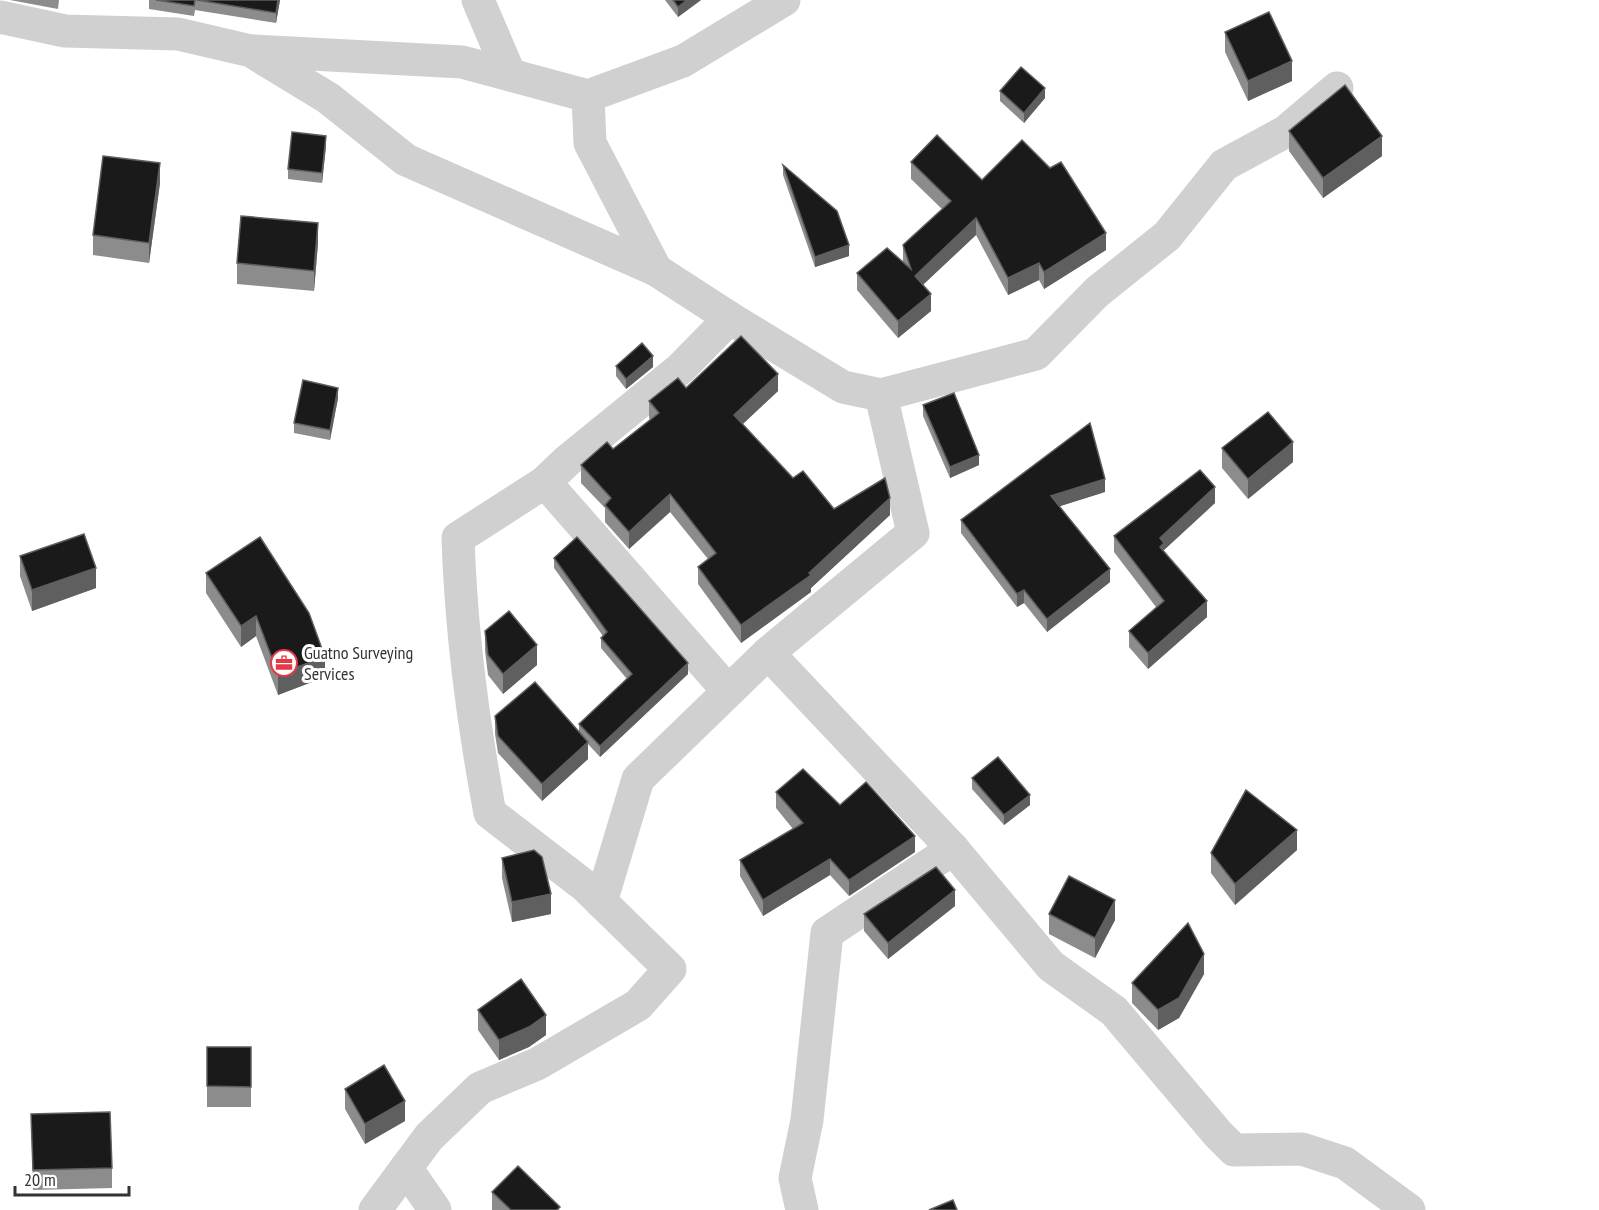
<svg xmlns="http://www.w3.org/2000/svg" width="1599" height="1210" viewBox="0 0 1599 1210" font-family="'PT Sans Narrow',sans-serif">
	<rect width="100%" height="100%" fill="#fff"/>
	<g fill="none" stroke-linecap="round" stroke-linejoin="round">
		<g stroke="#d0d0d0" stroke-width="33">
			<path d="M478,0l32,75"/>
			<path d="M0,17l65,14 113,3 73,17 77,47 78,62 250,110 74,48 -50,51 -113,92 -22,21 -87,56c3,93 15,185 32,275l95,73 85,83 -32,36 -101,59 -57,24 -51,49 -54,73"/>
			<path d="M253,51l209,11 126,34 95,-35 101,-61"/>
			<path d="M588,96l2,47 66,127"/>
			<path d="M720,312l123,75 38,8 155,-41 61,-62 70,-56 57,-71 61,-33 52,-44"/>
			<path d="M545,482l183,209"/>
			<path d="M768,653l145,-120 -32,-138"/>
			<path d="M601,902l37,-123 130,-126 185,196 98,117 63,45 104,123 16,16 68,-1 43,14 64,47"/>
			<path d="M406,1168l29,42"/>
			<path d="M802,1210l-7,-32 12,-58 20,-187 126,-84"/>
		</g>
	</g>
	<g fill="#8c8c8c">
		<path d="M10,0h49l-1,9z"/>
		<path d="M149,0h131l-4,23 -81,-13 -1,6 -45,-7z"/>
		<path d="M665,0h36l-23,17z"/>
		<path d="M1225,32l67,49 -44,20 -23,-49z"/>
		<path d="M1000,91l45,7 -21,25 -24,-22z"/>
		<path d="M1289,131l93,25 -59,42 -34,-47z"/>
		<path d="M326,146l-4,37 -34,-4v-10z"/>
		<path d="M911,162l71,18 124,70 -62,39 -5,-9 -31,15 -32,-60 -53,50 8,26 -33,27 -41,-48v-17l46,-11v-17l39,-36 -31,-30z"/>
		<path d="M783,165l66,91 -34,11 -32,-92z"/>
		<path d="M160,183l-11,80 -56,-8v-20z"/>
		<path d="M318,243l-4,48 -77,-7v-21z"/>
		<path d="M616,366l37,1 -27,22 -10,-13z"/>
		<path d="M686,388l92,3 -35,33 50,54 41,31 56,6 -79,73v4l-70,51 -43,-59v-17l10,-8 -38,-47 -41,37 -24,-27v-14l-24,-25v-18l32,-16 37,-30 -1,-1v-17z"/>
		<path d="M338,398l-8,42 -36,-7v-10z"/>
		<path d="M923,405l56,60 -29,13 -27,-62z"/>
		<path d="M1222,448l71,14 -45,37 -26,-31z"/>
		<path d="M1105,492l-45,14 50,76 -63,50 -23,-29 -7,4 -56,-74v-13z"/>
		<path d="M1215,503l-51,47v1l43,66 -59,52 -19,-22v-16l27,-24 -42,-55v-16z"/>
		<path d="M20,556l76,32 -64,23 -12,-35z"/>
		<path d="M554,558l134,116 -88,83 -12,-13v15l-46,42 -44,-48 -3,-19v-18l84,15v-7l48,-45 -26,-31v-10l2,-2 -49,-68z"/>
		<path d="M206,573l119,104 -47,18 -22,-59 -15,11 -35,-54z"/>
		<path d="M485,631l52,34 -34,29 -15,-19 -3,-24z"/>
		<path d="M972,778l58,27 -26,20 -32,-36z"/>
		<path d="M776,792l64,13 75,47 -66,44 -19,-21 -67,41 -23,-40v-16l53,-31 -17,-21z"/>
		<path d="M1297,850l-62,55 -24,-32v-20z"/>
		<path d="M502,858l49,56 -39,8 -10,-44z"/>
		<path d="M955,906l-67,53 -24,-28v-17z"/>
		<path d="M1049,914l66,6 -20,38 -46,-24z"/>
		<path d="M1204,974l-25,44 -21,12 -26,-27v-20z"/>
		<path d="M478,1010l68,25 -17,12 -30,13 -21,-30z"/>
		<rect x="207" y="1047" width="44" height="60"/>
		<path d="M345,1089l60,32 -40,23 -20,-35z"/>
		<path d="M31,1114l81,54v20l-79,2z"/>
		<path d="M492,1192l68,18h-68z"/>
	</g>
	<g fill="#5f5f5f">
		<path d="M278,0h2l-4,23v-10z"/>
		<path d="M687,0h14l-23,17v-10z"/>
		<path d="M1292,61v20l-44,20v-20z"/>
		<path d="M1045,88v10l-21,25v-10z"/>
		<path d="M326,136v10l-4,37v-10z"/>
		<path d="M1382,136v20l-59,42v-20z"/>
		<path d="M160,163v20l-11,80v-20z"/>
		<path d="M976,218v17l-61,57v-16z"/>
		<path d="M318,223v20l-4,48v-20z"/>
		<path d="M1106,233v17l-62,39v-17z"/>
		<path d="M849,245v11l-34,11v-10z"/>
		<path d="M1039,263v17l-31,15v-17z"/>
		<path d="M931,294v17l-33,27v-17z"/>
		<path d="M653,356v11l-27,22v-10z"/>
		<path d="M778,374v17l-44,41v-17z"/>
		<path d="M338,388v10l-8,42v-10z"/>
		<path d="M1293,442v20l-45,37v-20z"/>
		<path d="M979,455v10l-29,13v-11z"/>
		<path d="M1105,479v13l-54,17v-13z"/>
		<path d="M1215,487v16l-51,47v9l-4,3v-24z"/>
		<path d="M670,494v18l-41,37v-17z"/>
		<path d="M890,498v17l-79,73v4l-70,51v-18l68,-52z"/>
		<path d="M96,568v20l-64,23v-21z"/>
		<path d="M1110,569v13l-63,50v-13z"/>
		<path d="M1024,590v13l-7,4v-13z"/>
		<path d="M1207,601v16l-59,52v-16z"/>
		<path d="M256,616v20l-15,11v-21z"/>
		<path d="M537,645v20l-34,29v-20z"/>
		<path d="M325,657v20l-47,18v-21z"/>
		<path d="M688,663v11l-88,83v-11z"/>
		<path d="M588,742v17l-46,42v-17z"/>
		<path d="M1030,795v10l-26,20v-10z"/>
		<path d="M1297,830v20l-62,55v-21z"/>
		<path d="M915,836v16l-66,44v-16z"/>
		<path d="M830,859v16l-67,41v-16z"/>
		<path d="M955,890v16l-67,53v-16z"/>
		<path d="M551,894v20l-39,8v-20z"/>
		<path d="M1115,900v20l-20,38v-20z"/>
		<path d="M1204,954v20l-25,44 -21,12v-20z"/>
		<path d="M546,1015v20l-17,12 -30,13v-20z"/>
		<path d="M405,1101v20l-40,23v-20z"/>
	</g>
	<g fill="#1a1a1a" stroke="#5f5f5f" stroke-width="1.5">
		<path d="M156,0h39l-1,6z"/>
		<path d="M197,0h81l-2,13z"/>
		<path d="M673,0h14l-9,7z"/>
		<path d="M1269,12l23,49 -44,20 -23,-49z"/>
		<path d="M1021,67l24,21 -21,25 -24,-22z"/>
		<path d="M1345,85l37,51 -59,42 -34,-47z"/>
		<path d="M292,132l34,4 -4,37 -34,-4z"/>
		<path d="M937,135l45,45 40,-40 28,28 11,-6 45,71 -62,39 -5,-9 -31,15 -32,-60 -61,58 16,18 -33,27 -41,-48 30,-25 24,21 -8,-24 48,-44 -40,-39z"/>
		<path d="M103,156l57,7 -11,80 -56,-8z"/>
		<path d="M783,165l54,46 12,34 -34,12z"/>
		<path d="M241,216l77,7 -4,48 -77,-8z"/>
		<path d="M741,336l37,38 -44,41 59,63 10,-7 31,38 51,-31 5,20 -81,75 2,2 -70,50 -43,-58 18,-14 -46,-59 -41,38 -24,-27 6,-7 -30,-33 26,-23 6,7 46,-36 -10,-12 29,-23 8,10z"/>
		<path d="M642,343l11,13 -27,23 -10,-13z"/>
		<path d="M303,380l35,8 -8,42 -36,-7z"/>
		<path d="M954,393l25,62 -29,12 -27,-62z"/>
		<path d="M1268,412l25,30 -45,37 -26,-31z"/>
		<path d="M1090,423l15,56 -54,17 59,73 -63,50 -23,-29 -7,4 -56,-74z"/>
		<path d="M1200,470l15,17 -55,51 4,5 -4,4 47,54 -59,52 -19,-22 35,-30 -50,-65z"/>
		<path d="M84,534l12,34 -64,22 -12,-34z"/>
		<path d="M260,537l49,76 16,44 -47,17 -22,-58 -15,10 -35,-53z"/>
		<path d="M577,537l111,126 -88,83 -21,-22 53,-50 -31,-36 6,-6 -53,-74z"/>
		<path d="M509,611l28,34 -34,29 -15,-19 -3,-24z"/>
		<path d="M535,682l53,60 -46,42 -44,-48 -3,-20z"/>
		<path d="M998,757l32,38 -26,20 -32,-37z"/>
		<path d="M803,769l37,36 26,-23 49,54 -66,44 -19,-21 -67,41 -23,-40 63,-37 -27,-31z"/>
		<path d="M1246,790l51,40 -62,54 -24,-31z"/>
		<path d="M534,850l8,7 9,37 -39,8 -10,-44z"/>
		<path d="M936,867l19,23 -67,53 -24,-29z"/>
		<path d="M1069,876l46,24 -20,38 -46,-24z"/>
		<path d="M1188,923l16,31 -25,44 -21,12 -26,-27z"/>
		<path d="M521,979l25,36 -17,12 -30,13 -21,-30z"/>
		<path d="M207,1047h44v40l-44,-1z"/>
		<path d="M384,1065l21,36 -40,23 -20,-35z"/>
		<path d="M110,1112l2,56 -79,2 -2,-56z"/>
		<path d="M518,1166l42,41 -3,3h-46l-19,-18z"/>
		<path d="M953,1200l4,10h-28z"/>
	</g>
	<defs>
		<symbol id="office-ring" viewBox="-11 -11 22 22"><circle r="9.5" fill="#fff" stroke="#e63946" stroke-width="1.5"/><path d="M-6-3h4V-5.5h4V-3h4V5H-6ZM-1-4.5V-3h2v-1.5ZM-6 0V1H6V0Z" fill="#e63946"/></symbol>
	</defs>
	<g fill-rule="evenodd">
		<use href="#office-ring" x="269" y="648" width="30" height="30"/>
	</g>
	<g text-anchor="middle" stroke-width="6" stroke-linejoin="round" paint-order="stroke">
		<g font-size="18" fill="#333" stroke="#fff" text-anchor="start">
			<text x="304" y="659">Guatno Surveying<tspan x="304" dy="21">Services</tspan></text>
		</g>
	</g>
	<path d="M15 1186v9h114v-9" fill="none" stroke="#333333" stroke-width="3"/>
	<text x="24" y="1186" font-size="18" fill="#333333" stroke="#ffffff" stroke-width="4.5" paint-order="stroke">20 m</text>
</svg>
